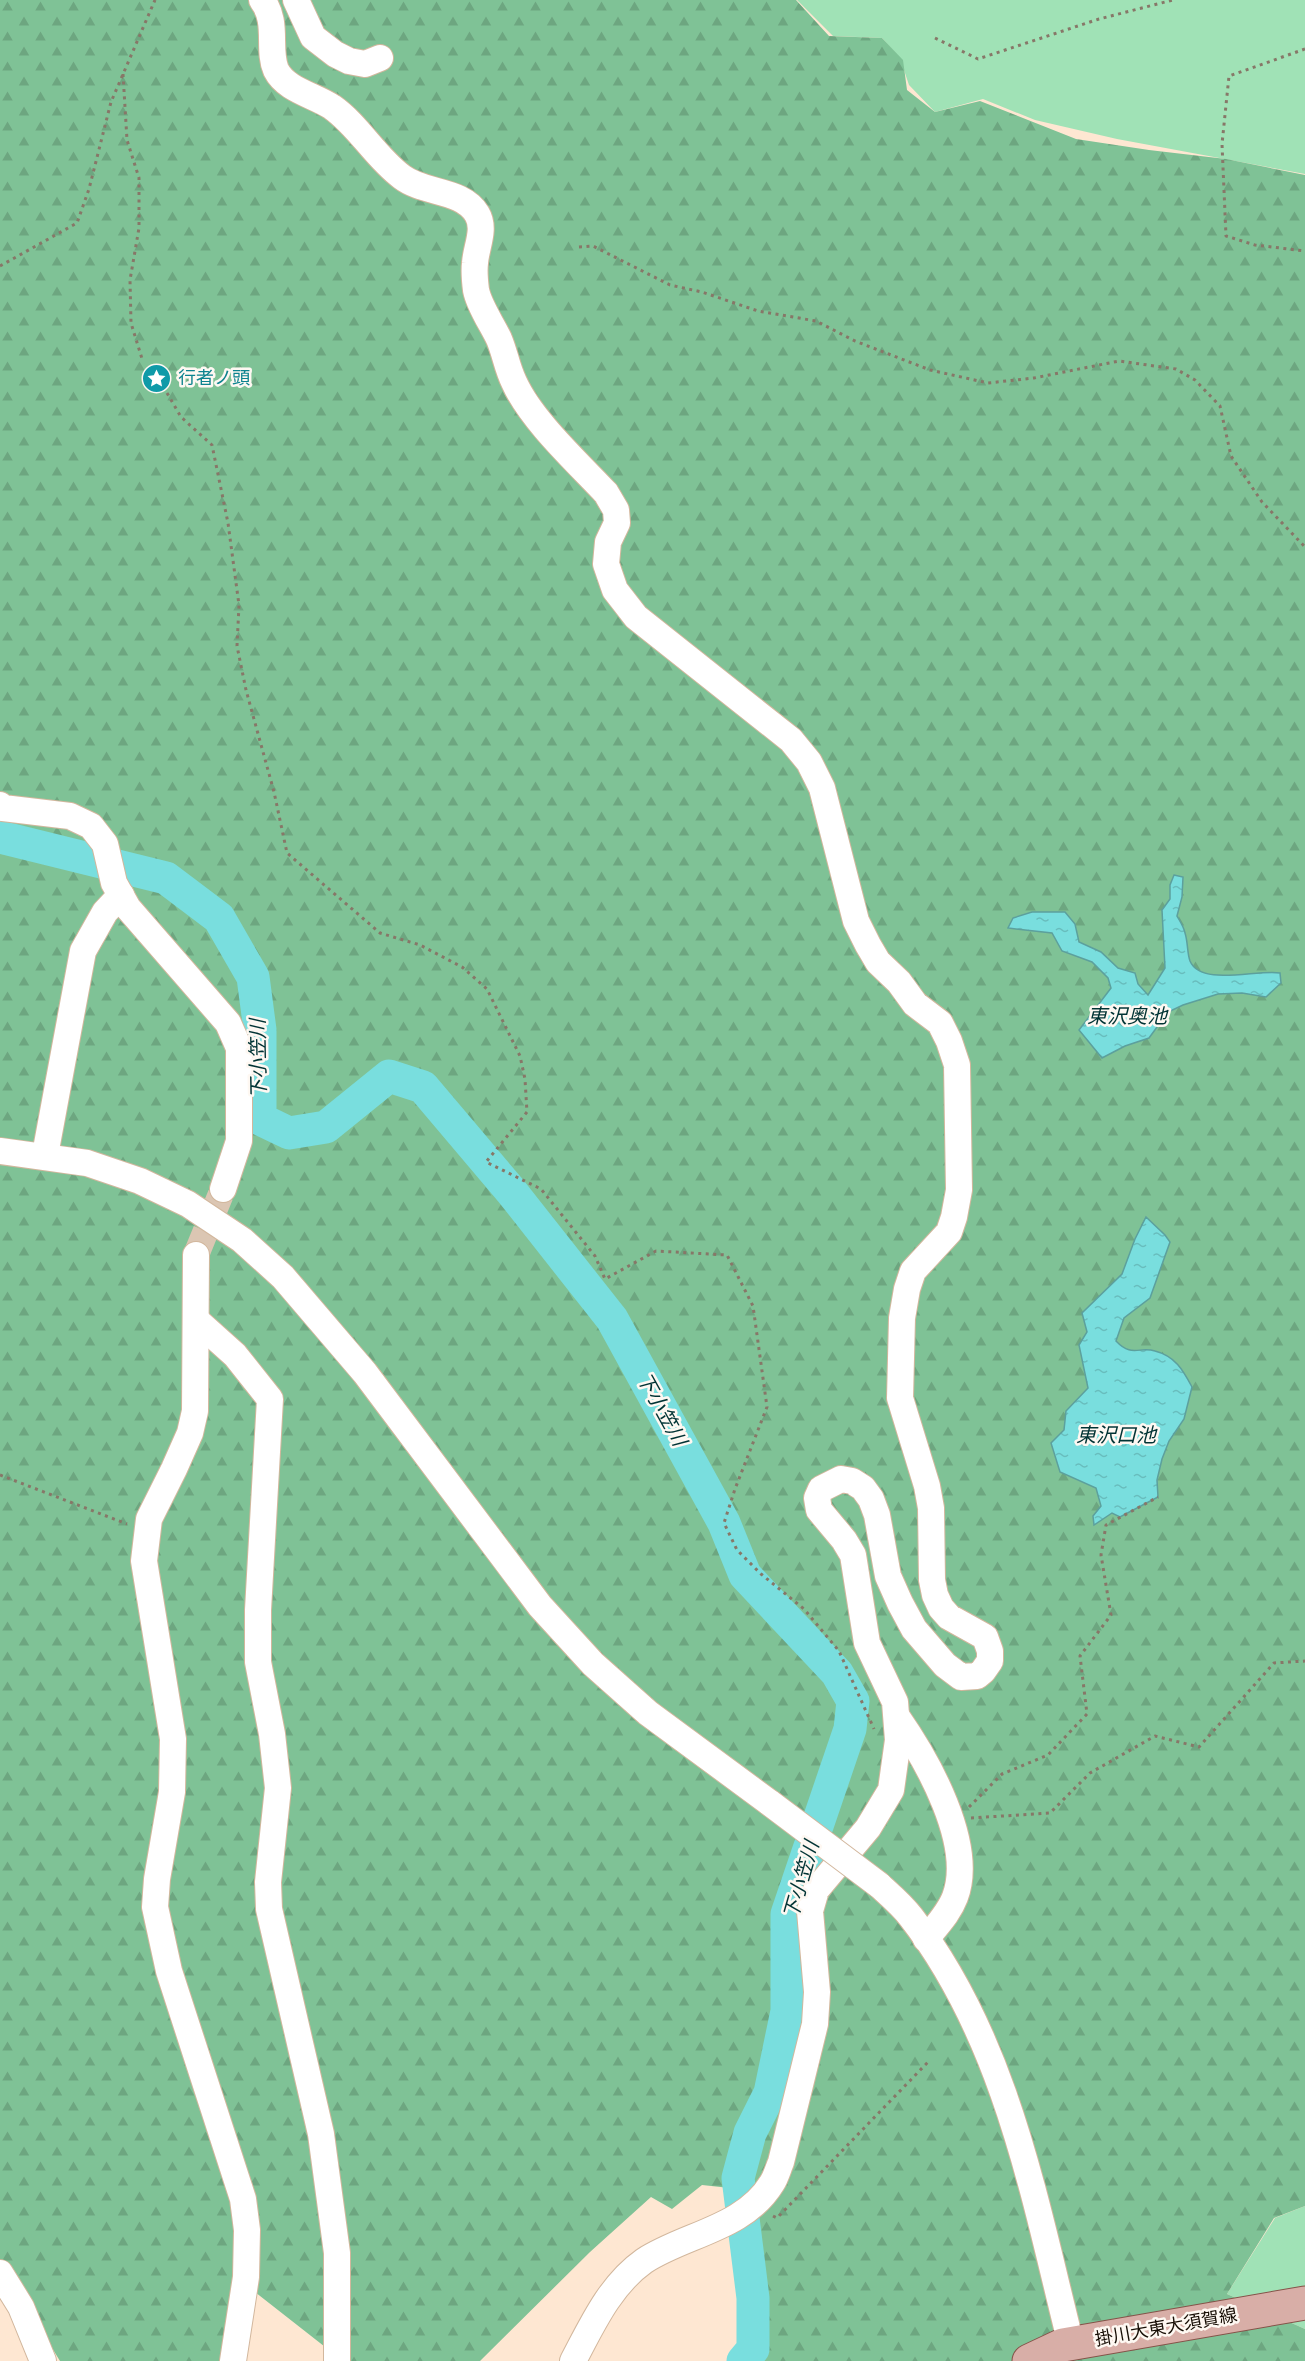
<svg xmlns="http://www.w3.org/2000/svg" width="1305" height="2361" viewBox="0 0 1305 2361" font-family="'Roboto Condensed','Noto Sans JP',sans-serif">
	<defs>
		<pattern id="forest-firs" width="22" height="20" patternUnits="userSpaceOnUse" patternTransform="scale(1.5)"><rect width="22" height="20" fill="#7fc296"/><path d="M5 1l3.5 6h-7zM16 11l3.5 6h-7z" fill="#6da680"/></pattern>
		<pattern id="water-ripples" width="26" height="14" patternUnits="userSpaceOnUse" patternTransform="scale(1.5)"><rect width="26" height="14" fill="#79dede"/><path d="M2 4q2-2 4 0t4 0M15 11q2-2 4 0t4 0" fill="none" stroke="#68bdbd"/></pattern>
	</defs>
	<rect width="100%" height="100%" fill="#fee7d2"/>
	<g fill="#a0e2b6">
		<path d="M797,0h508v174l-188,-35 -82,-19 -52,-21 -48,13 -26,-27 -9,-27 -18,-20 -49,-2z"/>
		<path d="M1305,2206v123l-78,-35 48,-76z"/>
	</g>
	<path fill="url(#forest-firs)" d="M0,0h796l33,36 53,2 21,22 4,30 28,22 45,-11 96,38 73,11 77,9 79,16v2031l-31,12 -47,76 78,35v32h-559l16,-25 -23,-147 -37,-4 -30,24 -21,-12 -61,55 -110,109h-137l-97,-76 -23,76h-163l-30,-49 -30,-38z"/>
	<g fill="url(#water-ripples)" stroke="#5ca09d" stroke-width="1.5">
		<path d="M1174,875l9,2 -1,20 -5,19c3,5 7,11 8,17 3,9 2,20 5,28 11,26 67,8 90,12l1,10 -15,14 -24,-4 -24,1 -35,11 -15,7 -19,26 -24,8 -23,12 -23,-28 32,-42 -3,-10 -16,-16 -30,-11 -10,-18 -44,-5 5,-10 19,-6h33l10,12 4,18 22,10 17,16 17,5 3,11 10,11 17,-27 -3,-58 8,-11v-14z"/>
		<path d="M1146,1217l19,18 5,7 -20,56 -26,20 -8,23c16,17 23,5 39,10 20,5 28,19 37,36l-8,32 -15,22 -7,18 -5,21 1,17 -38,20 -8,-4 -18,12 -1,-9 8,-10 -5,-18 -36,-16 -9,-29 13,-13 2,-19 22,-23 -9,-43 8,-13 -5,-19 40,-39 13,-35z"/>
	</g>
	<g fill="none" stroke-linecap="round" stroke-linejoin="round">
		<path stroke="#79dede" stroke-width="33" d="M0,837l166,41 53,40 34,59 7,53v89l29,14 37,-6 63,-51 34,11 88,104 101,128 112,204 21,52 92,98 16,28 -3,28 -63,185v97l-17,82 -20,40 -12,45 15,120v51l-10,12"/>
		<path stroke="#dbc6b3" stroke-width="26" stroke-dasharray="26 13" stroke-linecap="butt" d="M196,1255l27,-66"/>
		<defs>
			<g id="minor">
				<path d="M262,0c17,22 5,49 14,70 10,20 38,25 56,37 27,19 43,50 70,70 22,17 60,12 75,37 9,15 -1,33 -2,49 -1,8 0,19 1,27 3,16 16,34 23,49 6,14 8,29 15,43 17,38 63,80 92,111l10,17 1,13 -9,19 -2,22 9,26 21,27 155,123 18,22 13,26 34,133 12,24 10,17 21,20 16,22 25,19 9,18 8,24 2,125 -5,27 -5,15 -36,39 -6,18 -5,29 -2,80 27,88 4,22 1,72 3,15 6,13 8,9 36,20 5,14v10l-7,10 -6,5 -16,1 -16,-12 -31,-36 -14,-26 -12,-27 -11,-61 -6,-16 -8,-11 -11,-7 -11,-2 -20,10 -4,9 2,12 25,30 9,15 14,88 28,59 3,38 -7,50 -23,38 -52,62 -6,21 7,81 -2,32 -34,138c-3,7 -5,15 -9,21 -28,46 -87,51 -128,78 -34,24 -52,64 -71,100"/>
				<path d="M296,0l17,37 22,17 14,7 16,3 15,-6"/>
				<path d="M0,805l3,3 67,8 21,10 14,18 9,39 14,25 100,115 11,25v93l-16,48"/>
				<path d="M0,1151l87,12 53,18 48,23 54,36 41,37 82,96 175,233 53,58 55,49 122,90"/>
				<path d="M45,1155l38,-204 22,-39 16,-17"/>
				<path d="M196,1255l-1,156 -5,22 -16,36 -25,50 -5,42 29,178 -1,53 -15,87 -2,28 14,64 74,228 4,31 -1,47 -13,84"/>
				<path d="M196,1320l39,35 35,44 -12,211v52l14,72 6,54 -10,94 1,27 52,225 16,119v108"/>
				<path d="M897,1717c30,43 78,127 58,180 -6,16 -18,28 -29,42"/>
				<path d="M879,1885c11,10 23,20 32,32 95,123 123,280 160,427"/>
				<path d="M0,2273l21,34 22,54"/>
			</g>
			<path id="major" d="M1029,2361l34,-16 242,-42"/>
		</defs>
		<use href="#minor" stroke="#d2b79d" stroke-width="28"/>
		<use href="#major" stroke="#845349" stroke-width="35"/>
		<g stroke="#877768" stroke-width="3" stroke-dasharray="3 4.5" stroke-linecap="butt">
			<path d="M935,38l43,21 121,-40 74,-19"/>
			<path d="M1305,49l-76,27 -7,68 4,92 29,9 50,6"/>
			<path d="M123,74l4,66 12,38v50l-9,52 1,43 12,39"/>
			<path d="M579,247l14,-1 77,39 32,7 56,19 58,10 39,20 75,29 58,13 46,-5 85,-17 57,8 19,11 25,26 11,50 31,46 43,45"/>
			<path d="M0,266l77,-43 12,-34 22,-87 44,-102"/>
			<path d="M167,393l14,24 31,28 16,78 11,82 -2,41 9,44 28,102 13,61 93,80 40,12 42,22 25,22 33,67 5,23 2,33 -41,50 55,27 54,67 10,23 51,-28 71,4 26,51 14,101 -32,82 -11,34 13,27 24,24 43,35 35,42 35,78"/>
			<path d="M0,1475l127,49"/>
			<path d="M969,1807l33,-33 46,-19 39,-41 -7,-58 31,-41 -10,-60 5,-30 52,-28"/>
			<path d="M971,1818l79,-5 40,-40 65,-37 44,11 75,-84 31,-2"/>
			<path d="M773,2216l4,2 151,-156"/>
		</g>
		<use href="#minor" stroke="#fff" stroke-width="26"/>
		<use href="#major" stroke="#d8aea7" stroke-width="33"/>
		<defs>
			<path id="minor-bridge" d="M770,1803l109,82"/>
		</defs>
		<use href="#minor-bridge" stroke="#d2b79d" stroke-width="28" stroke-linecap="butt"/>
		<use href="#minor-bridge" stroke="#fff" stroke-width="26"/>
	</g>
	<defs>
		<symbol id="sight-disc" viewBox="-11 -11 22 22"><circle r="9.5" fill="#0f9aa8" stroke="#fef8f2"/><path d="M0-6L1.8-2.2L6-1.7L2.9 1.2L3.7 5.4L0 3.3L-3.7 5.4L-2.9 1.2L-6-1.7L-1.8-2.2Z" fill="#fff"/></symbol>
	</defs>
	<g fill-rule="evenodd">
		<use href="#sight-disc" x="140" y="362" width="33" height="33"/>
	</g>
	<g text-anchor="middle" stroke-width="5" stroke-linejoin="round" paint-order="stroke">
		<g font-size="18" fill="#0d838f" stroke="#fef8f2" text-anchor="start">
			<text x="178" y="384">行者ノ頭</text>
		</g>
		<g font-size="18" fill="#170e05" stroke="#fef8f2">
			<text transform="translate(1166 2327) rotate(-10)" y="6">掛川大東大須賀線</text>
		</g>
		<g font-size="20" font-style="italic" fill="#003334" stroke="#fef8f2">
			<text x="1127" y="1023">東沢奥池</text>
			<text transform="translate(258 1059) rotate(-91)" y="7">下小笠川</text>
			<text transform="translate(662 1409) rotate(61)" y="7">下小笠川</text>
			<text x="1116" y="1442">東沢口池</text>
			<text transform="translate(801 1880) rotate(-74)" y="7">下小笠川</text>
		</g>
	</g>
</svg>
